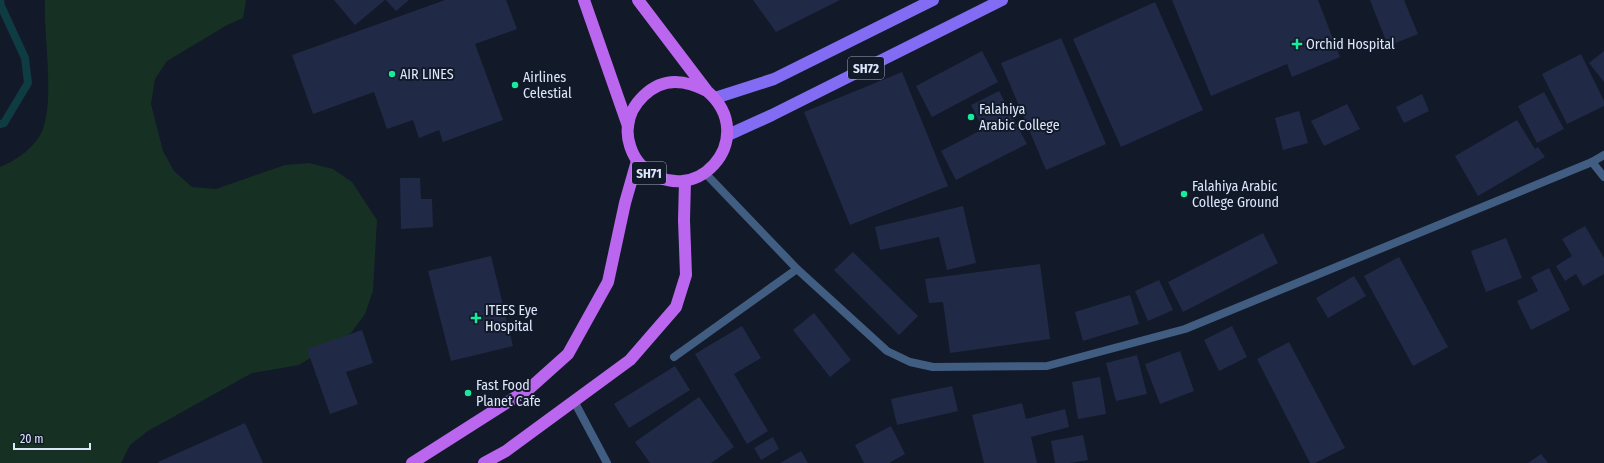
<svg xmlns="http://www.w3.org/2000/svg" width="1604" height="463" viewBox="0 0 1604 463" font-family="'Fira Sans Condensed',sans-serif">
	<rect width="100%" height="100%" fill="#121928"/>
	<path fill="#163123" d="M45,0h201l-3,18 -16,7 -60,36 -12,18 -4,25 12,47 11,20 18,16 24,2 69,-24 24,-2 24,6 19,13 25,38 -4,71 -8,23 -14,19 -52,32 -47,8 -104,58 -18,14 -9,18h-121v-296c15,-6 30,-16 39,-30 18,-28 4,-102 6,-137z"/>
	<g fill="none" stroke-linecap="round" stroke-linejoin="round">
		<path stroke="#0f3b43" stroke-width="8" d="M0,124l4,-1 24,-40 -3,-25 -24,-52 -1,-6"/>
	</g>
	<g fill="#202a47">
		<path d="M334,0h51l-30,25z"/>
		<path d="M386,0h23l-13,11z"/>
		<path d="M445,0h61l11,29 -42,15 28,76 -60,22 -4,-12 -20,8 -6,-18 -26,9 -13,-37 -61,22 -21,-59z"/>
		<path d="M753,0h87l-64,32z"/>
		<path d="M1172,0h146l22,57 -48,20 -5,-13 -76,32z"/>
		<path d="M1370,0h34l14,34 -30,12z"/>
		<path d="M1155,2l48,108 -82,37 -48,-108z"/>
		<path d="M1061,38l45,106 -60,26 -45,-107z"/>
		<path d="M982,51l16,31 -66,35 -16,-31z"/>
		<path d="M1604,51v31l-15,-19z"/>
		<path d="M1581,54l23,47v5l-37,18 -25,-50z"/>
		<path d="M902,72l46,114 -98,39 -46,-113z"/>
		<path d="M999,91l28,53 -71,36 -15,-29 42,-22 -12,-24z"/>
		<path d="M1544,92l20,37 -27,14 -19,-37z"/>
		<path d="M1422,94l7,17 -25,12 -8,-16z"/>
		<path d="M1347,104l13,25 -36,17 -13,-25z"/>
		<path d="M1299,111l9,32 -25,7 -8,-32z"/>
		<path d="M1517,120l18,29 3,-2 7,10 -67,39 -23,-40z"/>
		<path d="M400,178h20l1,21h11l1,28 -32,2z"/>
		<path d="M963,206l13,57 -29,7 -8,-33 -59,13 -5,-23z"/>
		<path d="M1585,226l19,32v16l-21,12 -7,-12 -11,7 -9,-15 16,-10 -10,-17z"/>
		<path d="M1263,233l15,30 -95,49 -15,-30z"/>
		<path d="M1506,238l16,40 -36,14 -15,-41z"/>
		<path d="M853,252l65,64 -19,19 -65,-65z"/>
		<path d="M491,256l22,90 -62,15 -23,-90z"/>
		<path d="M1399,257l49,90 -35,19 -49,-90z"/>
		<path d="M1040,264l10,75 -100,14 -7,-51 -14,1 -4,-24z"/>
		<path d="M1549,268l21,42 -39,20 -14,-29 21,-10 -7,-14z"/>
		<path d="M1354,276l12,20 -38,22 -12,-20z"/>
		<path d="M1159,280l14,30 -25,11 -13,-30z"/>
		<path d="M1130,295l9,29 -56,17 -8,-29z"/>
		<path d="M814,313l37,47 -21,17 -37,-47z"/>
		<path d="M742,326l19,32 -27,16 34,57 -21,13 -52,-90z"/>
		<path d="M1232,326l15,31 -28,14 -15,-31z"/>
		<path d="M362,330l11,33 -27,9 12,32 -28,10 -23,-65z"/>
		<path d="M1289,342l56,106 -30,15h-5l-53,-104z"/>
		<path d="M1180,351l14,40 -34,13 -15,-40z"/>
		<path d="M1137,355l10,39 -31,7 -10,-38z"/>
		<path d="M675,366l15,24 -61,38 -15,-24z"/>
		<path d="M1100,377l6,37 -28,5 -6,-37z"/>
		<path d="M952,386l6,25 -61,14 -6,-26z"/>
		<path d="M699,397l35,50 -23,16h-61l-15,-21z"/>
		<path d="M1022,403l4,16 39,-10 4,18 -38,10 6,26h-53l-12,-48z"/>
		<path d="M245,423l18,40h-104l-1,-1z"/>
		<path d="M891,426l14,28 -16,9h-25l-9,-18z"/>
		<path d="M1083,435l5,25 -18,3h-15l-4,-22z"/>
		<path d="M773,437l6,12 -18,11 -7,-12z"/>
		<path d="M801,451l7,12h-28z"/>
		<path d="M1541,454l7,9h-20z"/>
	</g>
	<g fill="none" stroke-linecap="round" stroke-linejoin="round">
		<g stroke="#415e82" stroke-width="8">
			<path d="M1592,162l12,15"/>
			<path d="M706,174l91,95 90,82 23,11 23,5 114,-1 138,-37 407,-167 12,-7"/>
			<path d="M674,357l123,-88"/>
			<path d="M574,401l33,62"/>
		</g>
		<g stroke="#816cf3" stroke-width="12">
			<path d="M715,98l59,-19 159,-79"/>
			<path d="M728,135l44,-20 230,-115"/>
		</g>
		<g stroke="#ba66ee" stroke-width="12">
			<path d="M584,0l44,126"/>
			<path d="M638,0l69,91c55,47 -14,124 -66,74 -9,-9 -15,-26 -13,-39 2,-22 24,-44 47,-44 12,0 21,4 32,9"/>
			<path d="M412,463l118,-75 38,-34 40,-72 17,-79 12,-42"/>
			<path d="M484,463l22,-12 124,-91 46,-53 10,-32 -2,-55 1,-39"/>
		</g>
	</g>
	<g fill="#18eb9d" stroke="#121928" stroke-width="1.5">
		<path d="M1295 38h4v4h4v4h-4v4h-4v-4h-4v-4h4z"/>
		<circle cx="392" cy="74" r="4"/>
		<circle cx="515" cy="85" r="4"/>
		<circle cx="971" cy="117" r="4"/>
		<circle cx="1184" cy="194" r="4"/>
		<path d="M474 312h4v4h4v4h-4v4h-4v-4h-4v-4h4z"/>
		<circle cx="468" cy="393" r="4"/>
	</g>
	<g text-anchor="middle" stroke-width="4" stroke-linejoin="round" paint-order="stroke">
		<g fill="#121928" stroke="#9fa9bc" stroke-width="1">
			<rect x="848" y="57" width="36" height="22" rx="3"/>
			<rect x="632" y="162" width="34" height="22" rx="3"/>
		</g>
		<g font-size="13" font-weight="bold" fill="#dce7fc">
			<text x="866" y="73">SH72</text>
			<text x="649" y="178">SH71</text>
		</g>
		<g font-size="14" fill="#dce7fc" stroke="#121928" text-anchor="start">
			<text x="1306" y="49">Orchid Hospital</text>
			<text x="400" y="79">AIR LINES</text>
			<text x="523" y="82">Airlines<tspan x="523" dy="16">Celestial</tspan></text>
			<text x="979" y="114">Falahiya<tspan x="979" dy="16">Arabic College</tspan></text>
			<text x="1192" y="191">Falahiya Arabic<tspan x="1192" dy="16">College Ground</tspan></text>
			<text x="485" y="315">ITEES Eye<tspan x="485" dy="16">Hospital</tspan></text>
			<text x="476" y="390">Fast Food<tspan x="476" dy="16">Planet Cafe</tspan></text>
		</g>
	</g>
	<path d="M14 443v6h76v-6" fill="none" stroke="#dce7fc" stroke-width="2"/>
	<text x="20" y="443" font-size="12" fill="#dce7fc" stroke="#121928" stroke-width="3" paint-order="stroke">20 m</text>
</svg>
